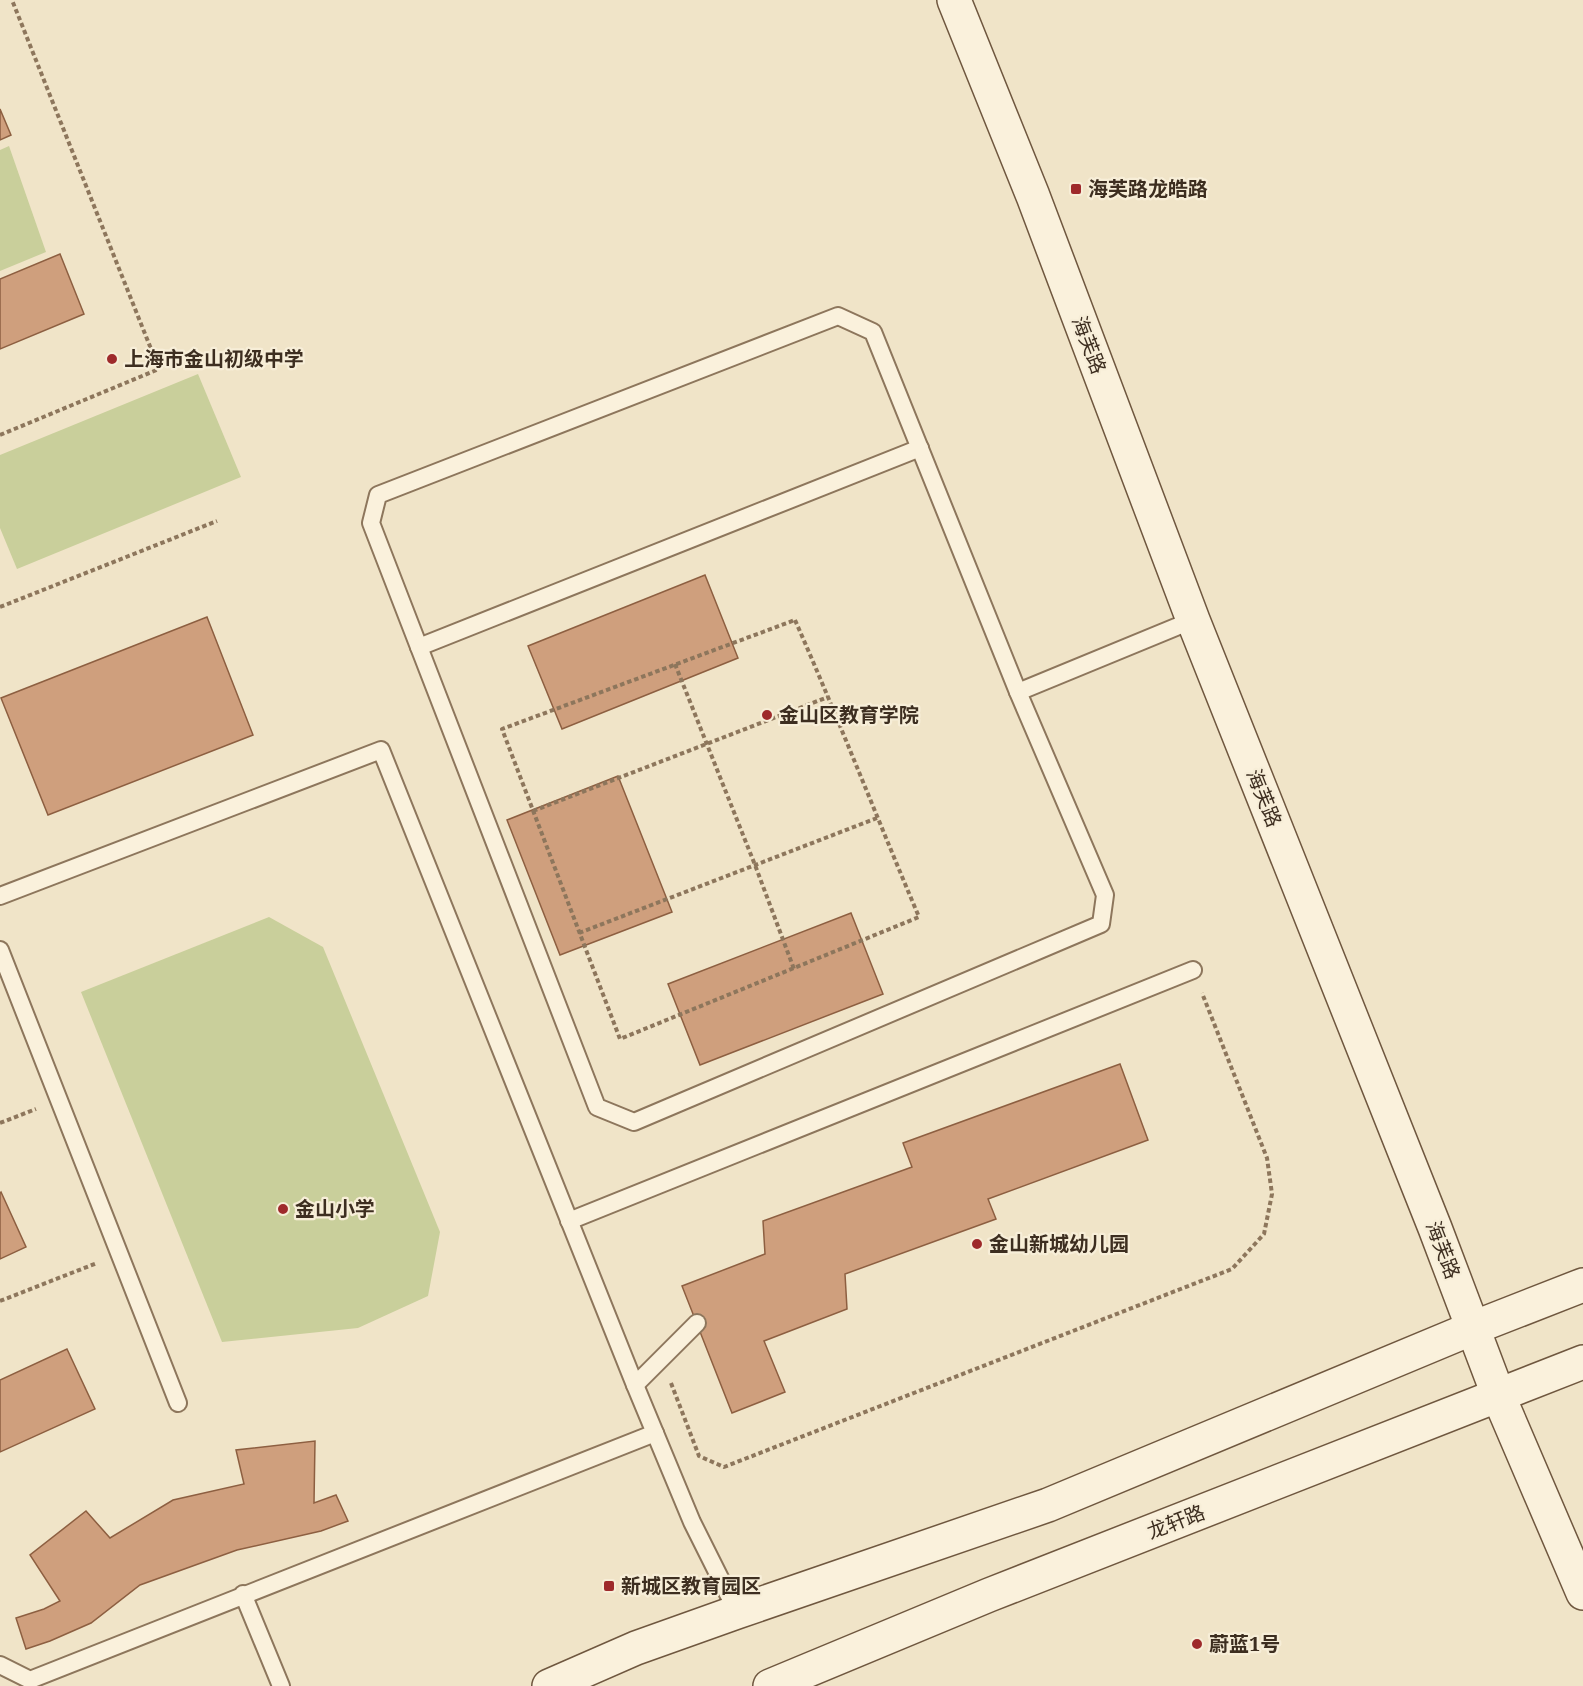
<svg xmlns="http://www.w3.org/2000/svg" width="1583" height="1686" viewBox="0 0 1583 1686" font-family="'Noto Serif','Noto Sans SC',serif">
	<rect width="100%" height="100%" fill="#f0e4c8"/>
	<g fill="#c9cf9b">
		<path d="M9,146l37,106 -46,19v-121z"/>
		<path d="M198,374l43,103 -224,92 -17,-41v-73z"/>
		<path d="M269,917l54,30 117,285 -12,64 -70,32 -136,14 -141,-350z"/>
	</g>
	<g fill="#cf9f7d" stroke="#8d5f41" stroke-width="1.5">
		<path d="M0,109l11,26 -11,5z"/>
		<path d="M60,254l24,60 -84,35v-70z"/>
		<path d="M705,575l33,83 -176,71 -34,-83z"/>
		<path d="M207,617l46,118 -205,80 -47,-117z"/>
		<path d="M618,776l54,136 -112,43 -53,-135z"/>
		<path d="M851,913l32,81 -183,71 -32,-81z"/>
		<path d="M1120,1064l28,76 -160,59 8,20 -151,55 2,35 -83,32 21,51 -53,21 -50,-127 83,-32 -2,-33 149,-54 -9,-24z"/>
		<path d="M1,1192l25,55 -26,12v-66z"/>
		<path d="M67,1349l28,60 -95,43v-72z"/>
		<path d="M315,1441l-1,62 22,-8 12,26 -27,10 -84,19 -97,35 -49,38 -41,18 -24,8 -10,-31 28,-9 16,-8 -30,-46 56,-44 24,27 63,-38 71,-16 -8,-34z"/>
	</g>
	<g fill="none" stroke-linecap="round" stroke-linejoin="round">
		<defs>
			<g id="lane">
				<path d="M838,316l35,16 145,360 87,203 -4,29 -467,198 -37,-15 -226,-584 7,-28z"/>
				<path d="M419,647l501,-199"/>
				<path d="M1018,692l175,-72"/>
				<path d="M0,896l381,-146 254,635 57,137 45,90"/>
				<path d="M0,950l178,453"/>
				<path d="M569,1221l624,-251"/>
				<path d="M635,1385l62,-62"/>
				<path d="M243,1594l38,92"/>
				<path d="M0,1665l30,15 625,-247"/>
			</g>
			<g id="secondary">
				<path d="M954,0l79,196 160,424 242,608 64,169 84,196"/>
				<path d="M549,1686l87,-38 101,-36 311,-107 425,-177 110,-43"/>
				<path d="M770,1686l219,-91 594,-233"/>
			</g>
		</defs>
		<use href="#lane" stroke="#8d765c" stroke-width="20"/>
		<use href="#secondary" stroke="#6f573f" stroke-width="36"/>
		<g stroke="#8d765c" stroke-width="4" stroke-dasharray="4.5 3" stroke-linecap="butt">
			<path d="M0,435l159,-66 -147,-369"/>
			<path d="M0,607l217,-86"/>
			<path d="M795,620c43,98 82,198 124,297l-299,122 -118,-310z"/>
			<path d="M675,664l80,201 39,104"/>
			<path d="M533,811l295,-114"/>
			<path d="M579,933l298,-115"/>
			<path d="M0,1123l36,-14"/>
			<path d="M0,1301l97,-38"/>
			<path d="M671,1383l28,73 25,11 508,-198 32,-35 8,-40 -5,-36 -65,-165"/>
		</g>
		<use href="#lane" stroke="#faf1dc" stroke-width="16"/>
		<use href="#secondary" stroke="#faf1dc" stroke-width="33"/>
	</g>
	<g fill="#9e2a2b" stroke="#f7eed8" stroke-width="2">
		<rect x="1070" y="183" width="12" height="12" rx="3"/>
		<circle cx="112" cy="359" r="6"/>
		<circle cx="767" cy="715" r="6"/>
		<circle cx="283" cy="1209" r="6"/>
		<circle cx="977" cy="1244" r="6"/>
		<rect x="603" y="1580" width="12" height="12" rx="3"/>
		<circle cx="1197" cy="1644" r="6"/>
	</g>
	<g text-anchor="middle" stroke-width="4.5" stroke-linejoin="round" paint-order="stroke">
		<g font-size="20" font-weight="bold" fill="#3d2e20" stroke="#f7eed8" text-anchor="start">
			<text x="1088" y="196">海芙路龙皓路</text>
			<text x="124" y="366">上海市金山初级中学</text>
			<text x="779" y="722">金山区教育学院</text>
			<text x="295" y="1216">金山小学</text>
			<text x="989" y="1251">金山新城幼儿园</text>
			<text x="621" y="1593">新城区教育园区</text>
			<text x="1209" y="1651">蔚蓝1号</text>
		</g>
		<g font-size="20" fill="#3d2e20" stroke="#f7eed8">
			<text transform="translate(1089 345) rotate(69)" y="7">海芙路</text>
			<text transform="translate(1264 798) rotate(68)" y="7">海芙路</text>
			<text transform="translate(1443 1250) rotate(69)" y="7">海芙路</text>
			<text transform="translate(1176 1522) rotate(-21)" y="7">龙轩路</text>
		</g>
	</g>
</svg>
